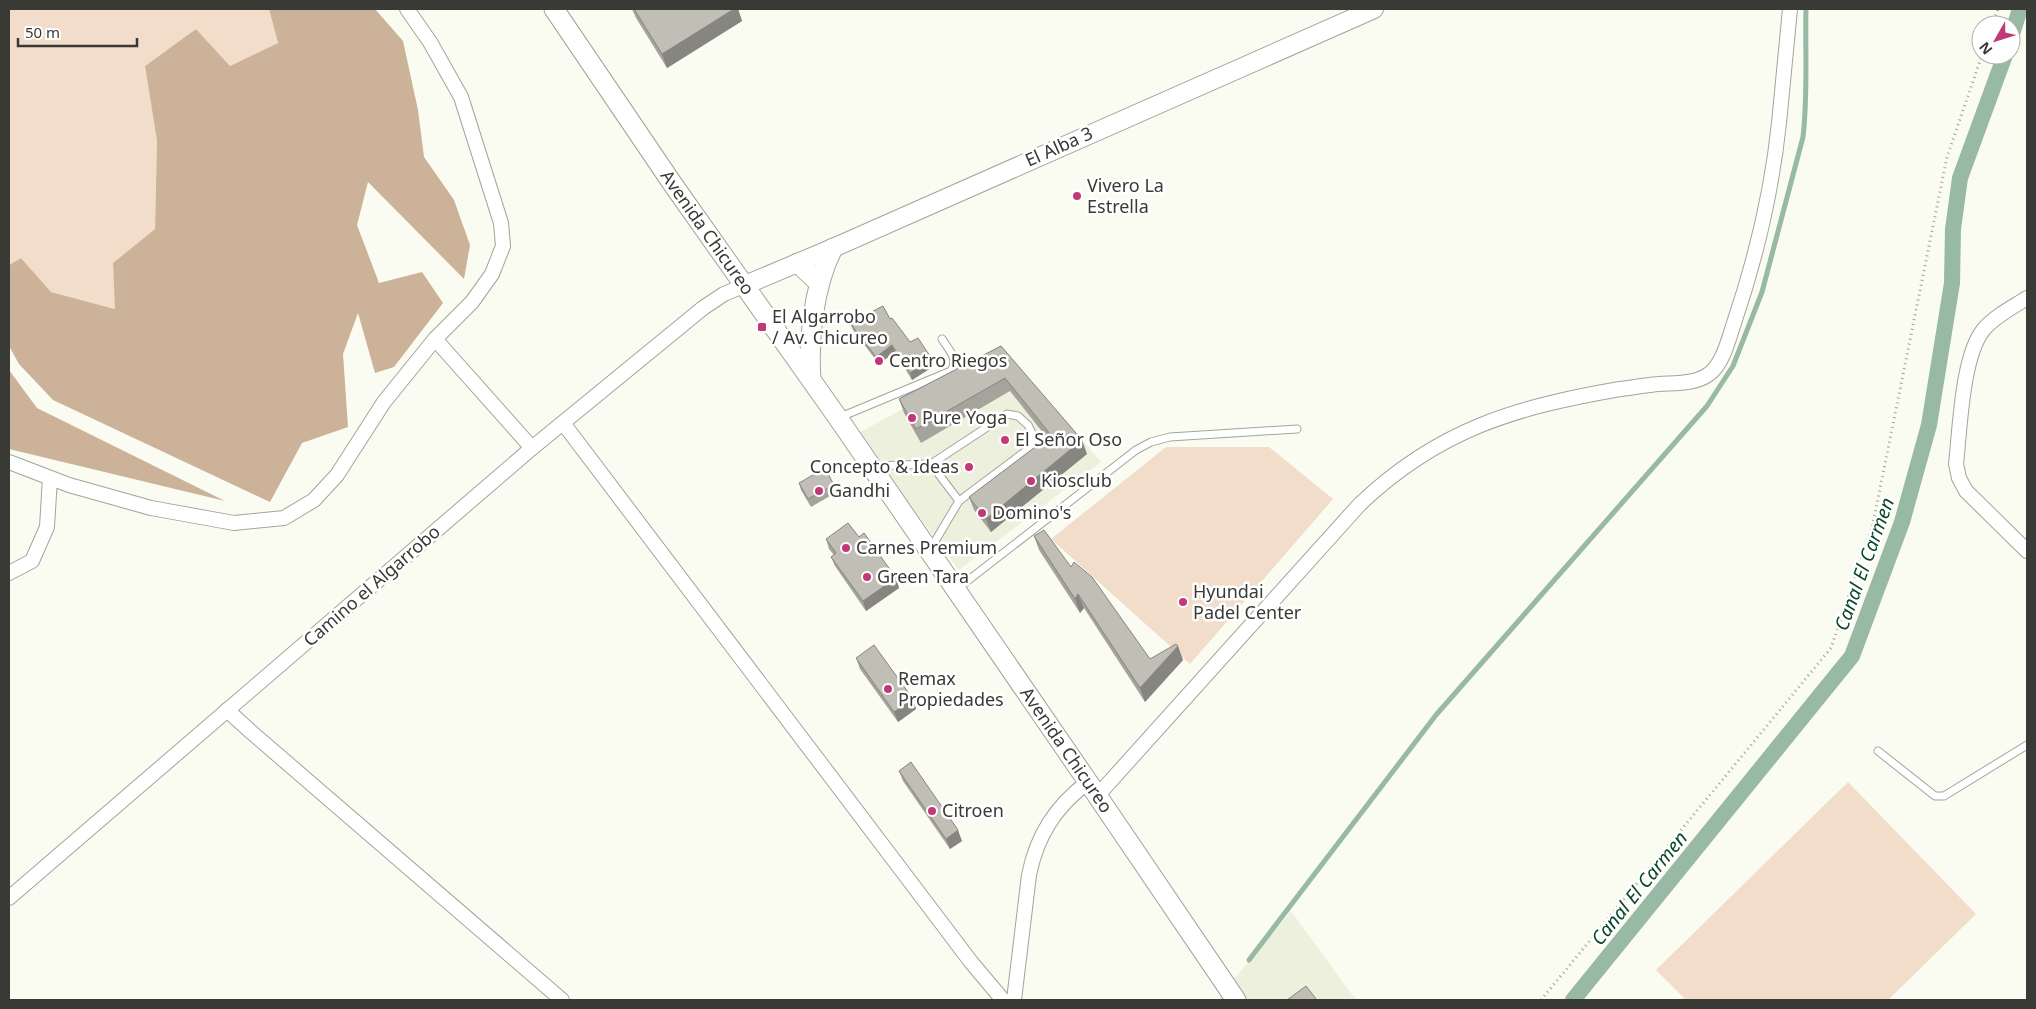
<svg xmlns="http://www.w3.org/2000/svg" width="2036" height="1009" viewBox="0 0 2036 1009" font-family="'Noto Sans',sans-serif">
	<rect width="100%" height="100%" fill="#fafbf1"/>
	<g fill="#eef0de">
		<path d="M1006,353l95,109 -142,108 -102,-136z"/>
		<path d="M1291,911l65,89h-137l1,-4z"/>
	</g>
	<g fill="#f1ddca">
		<path d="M9,9h260l9,34 -48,23 -34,-37 -51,37 12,75 -2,88 -42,34 3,46 -65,-17 -30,-34 -12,7z"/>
		<path d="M1166,447h103l64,52 -143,165 -139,-125z"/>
		<path d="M1848,782l128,132 -88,86h-202l-30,-30z"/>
	</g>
	<g fill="#ccb299">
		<path d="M269,9h106l28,32 15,69 6,47 30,43 16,45 -6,34 -96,-97 -11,43 22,58 43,-11 21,31 -49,64 -19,6 -17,-60 -15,41 5,73 -46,16 -32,59 -217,-102 -34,-36 -10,-18v-81l12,-7 30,34 64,17 -2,-46 42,-34 2,-88 -12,-75 51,-37 34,37 48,-23z"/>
		<path d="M9,370l28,38 188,93 -216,-52z"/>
	</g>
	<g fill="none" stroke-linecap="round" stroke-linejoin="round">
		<path stroke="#98b9a4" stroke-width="5" d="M1249,960l187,-245 271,-309 26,-40 29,-74 41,-155c5,-42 2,-86 3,-128"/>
		<g stroke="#98b9a4" stroke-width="16">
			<path d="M2011,37l9,-28"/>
			<path d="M1573,1000l279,-344 50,-134 27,-97 23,-142 1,-54 7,-51 45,-123"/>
		</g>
		<defs>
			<g id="service">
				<path d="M838,418l113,-47c8,-12 -2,-21 -9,-32"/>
				<path d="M931,464l28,37"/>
				<path d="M874,466l57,-2 76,-50 11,2 10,9 6,12 -3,10 -72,54 -28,47"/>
				<path d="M957,589l179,-139 15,-8 19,-5 127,-8"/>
				<path d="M1878,751l57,45h9l83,-51"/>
			</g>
			<g id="minor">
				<path d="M2027,298c-14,9 -32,18 -43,31 -22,26 -24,100 -28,135l3,14 7,13 61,60"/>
				<path d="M435,339l97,109"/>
				<path d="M563,423l408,539 32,38"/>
				<path d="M9,462l60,23 82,23 83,15 50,-5 30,-18 23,-25 47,-73 51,-63 37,-37 20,-28 11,-28 -2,-23 -40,-126 -31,-55 -23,-33"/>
				<path d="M9,573l23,-12 15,-34 3,-49"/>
				<path d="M227,710l23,21 312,269"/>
				<path d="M1098,795l262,-291c79,-75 156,-97 260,-115 10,-1 20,-3 30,-4 19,-3 43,1 59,-11 14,-10 20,-36 25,-51 22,-65 38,-133 45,-200 4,-38 7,-76 11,-114"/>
				<path d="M9,898l523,-450 171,-140 21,-14 19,-8"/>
				<path d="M1014,1000l15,-125c8,-40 27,-69 59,-93"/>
			</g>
			<path id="tertiary" d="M743,286l90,-38 541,-239"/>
			<g id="secondary">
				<path id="s1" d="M554,9l120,177 164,232 250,364 148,218"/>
				<path d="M798,263l21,20"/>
				<path d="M811,379c-3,-41 3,-94 22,-131"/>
			</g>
		</defs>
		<use href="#service" stroke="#a3a49b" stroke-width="9"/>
		<use href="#minor" stroke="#a3a49b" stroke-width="16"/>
		<use href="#tertiary" stroke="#a3a49b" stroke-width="20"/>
		<use href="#secondary" stroke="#a3a49b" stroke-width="21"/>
		<g stroke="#a0a19a" stroke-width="3" stroke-dasharray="1 4" stroke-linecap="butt">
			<path d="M1992,25l6,-16"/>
			<path d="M1541,1000l290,-352 41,-120 75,-371 35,-102"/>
		</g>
		<use href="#service" stroke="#fff" stroke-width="7"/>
		<use href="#minor" stroke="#fff" stroke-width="14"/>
		<use href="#tertiary" stroke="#fff" stroke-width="18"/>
		<use href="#secondary" stroke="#fff" stroke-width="19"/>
	</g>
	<g fill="#a6a39c">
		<path d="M632,9h106l4,12 -75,47 -31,-50z"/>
		<path d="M890,319l20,23 24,24 -22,14 -17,-28 -16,12 -26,-34 -3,-7z"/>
		<path d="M1001,346l86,108 -96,78 -17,-22 -5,-13 78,-59 -37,-47 -89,52 -17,-30 -5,-14z"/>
		<path d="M799,483l35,2 3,7 -26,15 -10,-17z"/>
		<path d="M1034,536l37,31 79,92 33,1 -38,42 -61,-94 -4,5 -41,-63z"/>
		<path d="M859,537l37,41 3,10 -33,23 -31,-45 -4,-9 3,-2 -5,-6 -3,-10z"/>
		<path d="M856,658l57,41 3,10 -18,13 -38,-53z"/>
		<path d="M899,771l63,70 -12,8 -47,-68z"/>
	</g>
	<g fill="#87857f">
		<path d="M734,9h4l4,12 -75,47 -5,-14z"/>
		<path d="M892,345l3,7 -16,12 -3,-7z"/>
		<path d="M932,359l2,7 -22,14 -2,-7z"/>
		<path d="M1082,440l5,14 -96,78 -5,-13z"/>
		<path d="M896,578l3,10 -33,23 -3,-10z"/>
		<path d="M1078,594l6,14 -4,5 -5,-14z"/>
		<path d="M1178,646l5,14 -38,42 -5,-14z"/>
		<path d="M913,699l3,10 -18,13 -4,-10z"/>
		<path d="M958,830l4,11 -12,8 -4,-10z"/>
	</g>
	<g fill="#c1beb5" stroke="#87857f">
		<path d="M634,9h100l-72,45z"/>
		<path d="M883,306l7,13 2,-1 18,24 8,-4 14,21 -22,14 -18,-28 -16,12 -26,-34z"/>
		<path d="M1001,346l81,94 -96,79 -17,-22 82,-62 -46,-57 -89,51 -17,-30z"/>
		<path d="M825,468l9,17 -26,14 -9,-16z"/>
		<path d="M848,523l11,14 5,-4 32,45 -33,23 -32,-44 5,-4 -10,-14z"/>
		<path d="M1044,530l27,37 3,-5 18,15 58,82 26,-15 2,2 -38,42 -62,-94 -3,5 -41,-63z"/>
		<path d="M874,645l39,54 -19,13 -38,-54z"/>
		<path d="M911,762l47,68 -12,9 -47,-68z"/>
		<path d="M1306,986l11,14h-30z"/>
	</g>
	<g fill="#c03978" stroke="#fff" stroke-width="2">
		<circle cx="1077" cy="196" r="5"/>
		<rect x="757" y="322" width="10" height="10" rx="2.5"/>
		<circle cx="879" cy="361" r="5"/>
		<circle cx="912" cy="418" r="5"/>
		<circle cx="1005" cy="440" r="5"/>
		<circle cx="969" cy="467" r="5"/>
		<circle cx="1031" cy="481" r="5"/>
		<circle cx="819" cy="491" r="5"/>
		<circle cx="982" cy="513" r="5"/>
		<circle cx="846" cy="548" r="5"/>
		<circle cx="867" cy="577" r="5"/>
		<circle cx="1183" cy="602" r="5"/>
		<circle cx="888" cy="689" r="5"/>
		<circle cx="932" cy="811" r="5"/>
	</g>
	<g text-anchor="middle" stroke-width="5" stroke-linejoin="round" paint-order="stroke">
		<g font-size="18" fill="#393a36" stroke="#fff">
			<text transform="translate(1059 147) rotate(-24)" y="6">El Alba 3</text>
			<text dy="6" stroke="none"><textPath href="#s1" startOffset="271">Avenida Chicureo</textPath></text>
			<text transform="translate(372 586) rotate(-41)" y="6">Camino el Algarrobo</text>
			<text dy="6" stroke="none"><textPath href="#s1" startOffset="901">Avenida Chicureo</textPath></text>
		</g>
		<g font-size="18" fill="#393a36" stroke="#fff" text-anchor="start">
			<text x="1087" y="192">Vivero La<tspan x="1087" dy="21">Estrella</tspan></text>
			<text x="772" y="323">El Algarrobo<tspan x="772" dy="21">/ Av. Chicureo</tspan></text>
			<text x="889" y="367">Centro Riegos</text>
			<text x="922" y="424">Pure Yoga</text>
			<text x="1015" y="446">El Señor Oso</text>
			<text x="959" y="473" text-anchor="end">Concepto &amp; Ideas</text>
			<text x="1041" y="487">Kiosclub</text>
			<text x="829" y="497">Gandhi</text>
			<text x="992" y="519">Domino's</text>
			<text x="856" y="554">Carnes Premium</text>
			<text x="877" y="583">Green Tara</text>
			<text x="1193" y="598">Hyundai<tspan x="1193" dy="21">Padel Center</tspan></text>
			<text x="898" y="685">Remax<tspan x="898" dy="21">Propiedades</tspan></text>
			<text x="942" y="817">Citroen</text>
		</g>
		<g font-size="19" font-style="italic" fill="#0a462a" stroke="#fff">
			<text transform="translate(1864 564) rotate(-70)" y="7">Canal El Carmen</text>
			<text transform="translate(1639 888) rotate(-51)" y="7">Canal El Carmen</text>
		</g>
	</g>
	<rect width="2036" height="1009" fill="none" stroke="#393a36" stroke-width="20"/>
	<g transform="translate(1996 40) rotate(231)"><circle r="24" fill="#ffffff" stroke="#b0b0af"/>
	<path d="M0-4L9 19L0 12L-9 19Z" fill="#c03978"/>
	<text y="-8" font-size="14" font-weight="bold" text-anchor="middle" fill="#393a36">N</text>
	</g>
	<path d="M18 38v8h119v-8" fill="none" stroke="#393a36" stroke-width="2.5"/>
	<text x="25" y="38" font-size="15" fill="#393a36" stroke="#ffffff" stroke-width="4" paint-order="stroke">50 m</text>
</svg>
